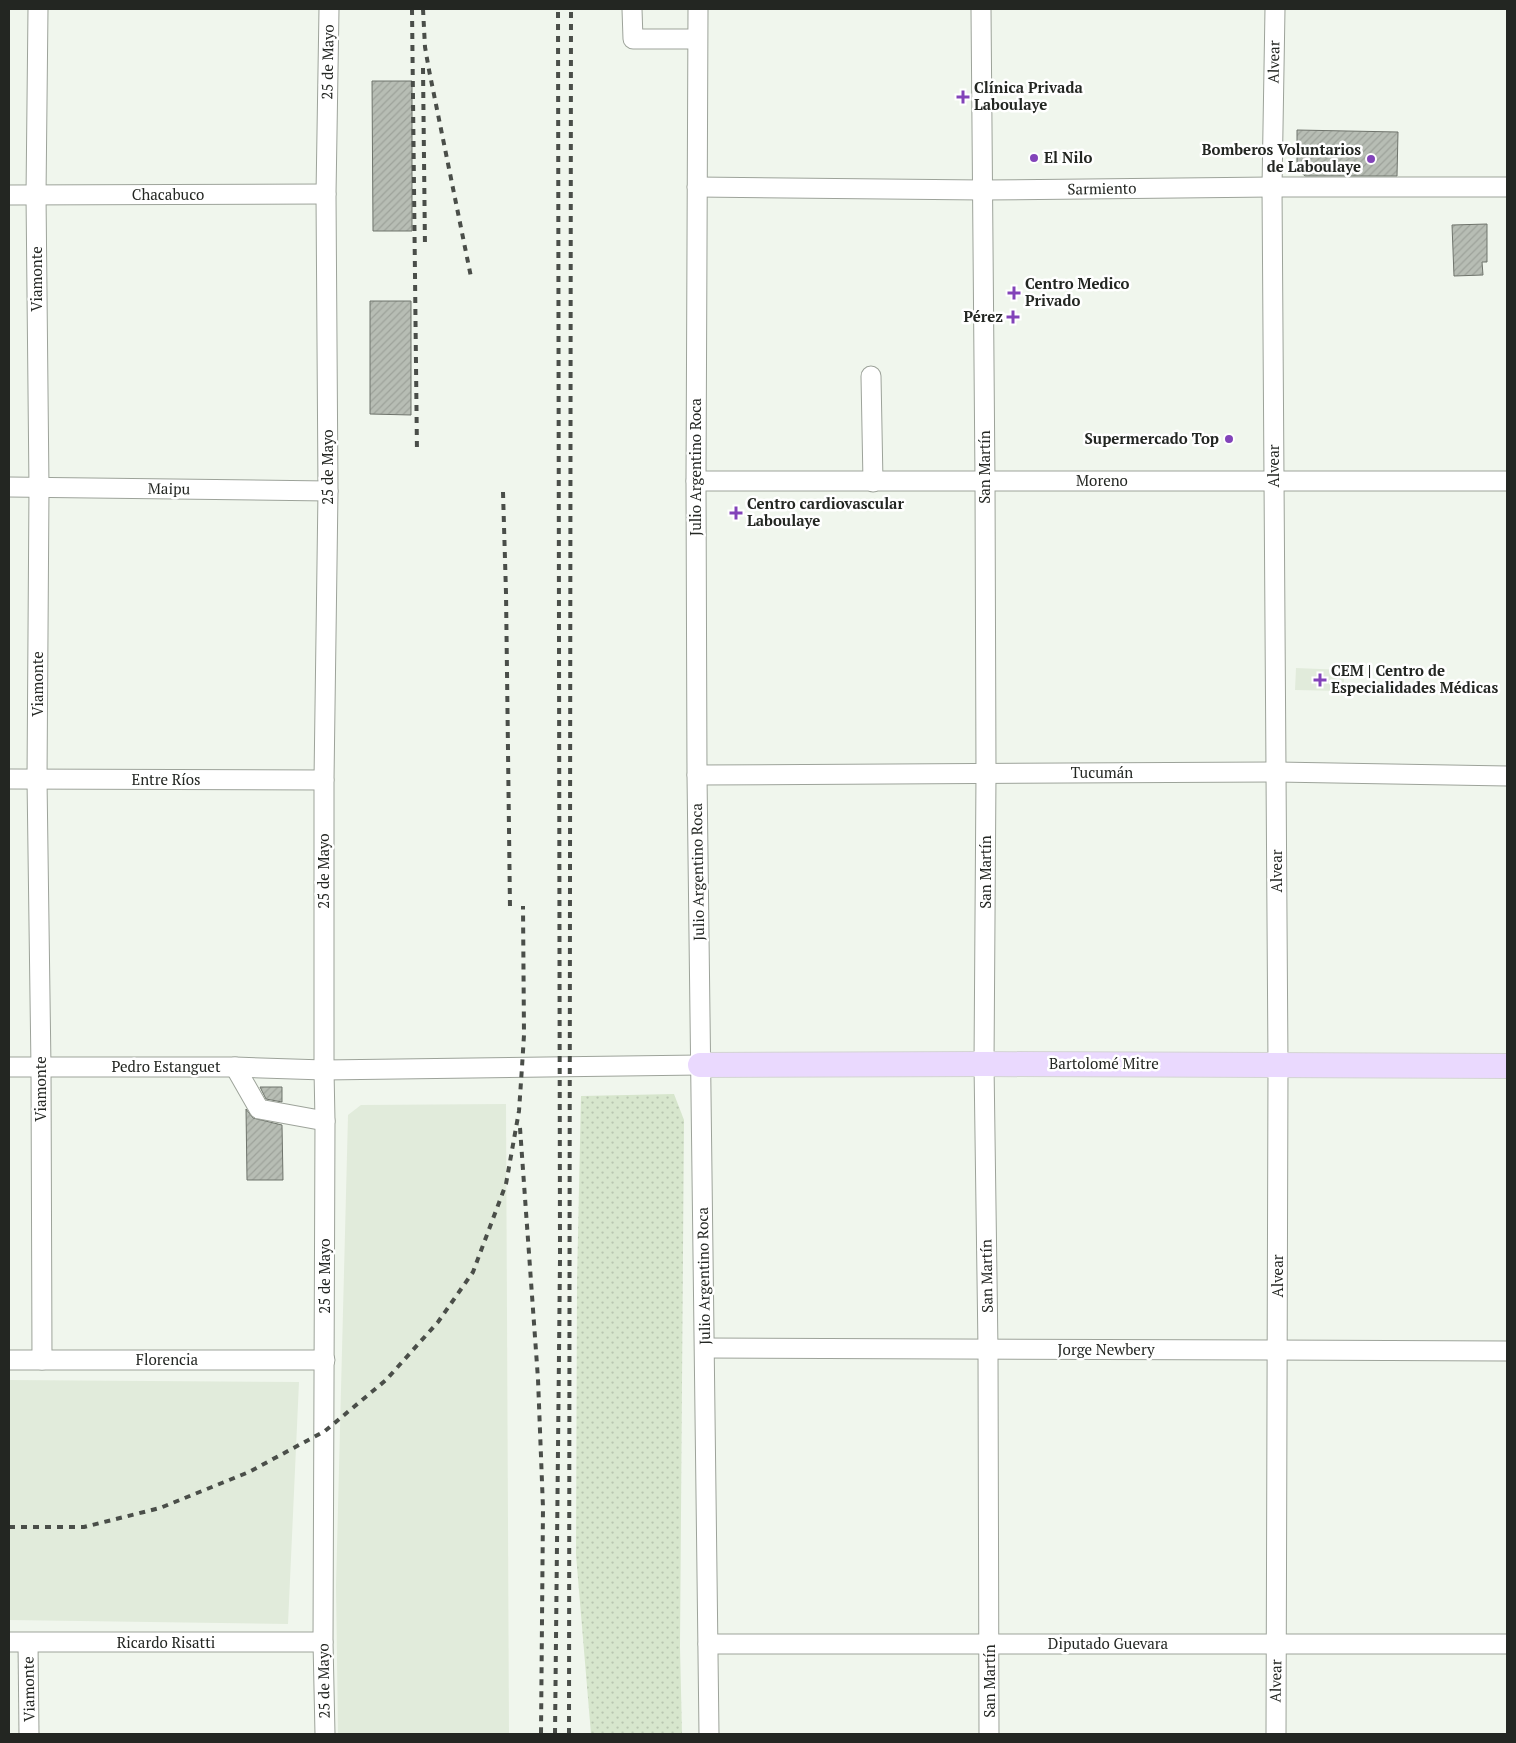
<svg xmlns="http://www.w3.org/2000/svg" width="1516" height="1743" viewBox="0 0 1516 1743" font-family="'PT Serif',serif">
	<defs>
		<pattern id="park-dots" width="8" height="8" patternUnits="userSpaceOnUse" patternTransform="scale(1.25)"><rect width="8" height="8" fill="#d7e6cd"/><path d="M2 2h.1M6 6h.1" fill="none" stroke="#b8c5b0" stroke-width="1.8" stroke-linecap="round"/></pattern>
		<pattern id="building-hatch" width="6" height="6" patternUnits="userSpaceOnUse" patternTransform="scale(1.25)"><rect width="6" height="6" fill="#b7bdb4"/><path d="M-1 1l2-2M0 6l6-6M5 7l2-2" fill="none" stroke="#9da29a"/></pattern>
	</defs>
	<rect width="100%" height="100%" fill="#f0f6ed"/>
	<g fill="#e1ebdb">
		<path d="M1296,668l48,2v21l-49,-1z"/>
		<path d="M506,1104l3,630h-171l-2,-148 12,-471 13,-10z"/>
		<path d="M9,1380l290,2 -11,242 -279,-4z"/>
	</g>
	<path fill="url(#park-dots)" d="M674,1094l10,26 -4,527 2,87h-91l-15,-179 1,-273 4,-186z"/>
	<g fill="url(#building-hatch)" stroke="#6f746c">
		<path d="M372,81h40v150h-39z"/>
		<path d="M1297,130l101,2 -1,44h-92l-8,-7z"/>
		<path d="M1487,224v38h-5l1,13 -29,1 -2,-51z"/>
		<path d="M370,301h41v114l-41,-1z"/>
		<path d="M260,1087h22v15l-16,-3z"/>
		<path d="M246,1109l7,9 29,7 1,55h-36z"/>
	</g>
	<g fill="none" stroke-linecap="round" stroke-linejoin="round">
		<defs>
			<g id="minor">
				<path d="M38,9l-2,186 3,293 -2,291 4,289 1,292"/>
				<path d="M632,9l1,30h64"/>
				<path d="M698,9l-2,472 1,294 12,959"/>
				<path d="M981,9l4,471 1,294 -2,290 4,285 1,385"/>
				<path d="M1275,9l-3,178 6,878 -2,669"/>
				<path d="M697,187l285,3 290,-3h235"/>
				<path d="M9,195l317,-1"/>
				<path d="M871,376l2,106"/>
				<path d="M696,481h811"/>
				<path d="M9,487l319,4"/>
				<path d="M697,775l580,-3 230,4"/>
				<path d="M9,779l315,1"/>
				<path d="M9,1067h226l89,3 376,-5"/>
				<path d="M235,1067l24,42 66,12"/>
				<path d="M705,1348l802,3"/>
				<path d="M9,1360h316"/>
				<path d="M9,1642h314"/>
				<path d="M28,1643l1,91"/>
				<path d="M708,1644h799"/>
				<path d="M325,1734l-2,-92 2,-521 -1,-51v-290l4,-289 -2,-297 3,-185"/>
			</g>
			<path id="major" d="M700,1065l284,-1 523,2"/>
		</defs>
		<use href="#minor" stroke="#9da39a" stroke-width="21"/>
		<use href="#major" stroke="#d3d4d3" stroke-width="26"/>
		<use href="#minor" stroke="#fff" stroke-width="19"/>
		<use href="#major" stroke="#ead9fe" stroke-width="24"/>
		<g stroke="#4a4e49" stroke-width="4" stroke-dasharray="6 6" stroke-linecap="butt">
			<path d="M412,9l5,444"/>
			<path d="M423,9l2,38 4,23 42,207"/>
			<path d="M423,68l2,180"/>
			<path d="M503,492l3,101 4,315"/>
			<path d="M520,1128l18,251 5,129 -2,226"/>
			<path d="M9,1527h75l76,-19 89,-36 76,-41 61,-51 52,-58 35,-50 33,-88 13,-73 3,-44 2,-32 -1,-129"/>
			<path d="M555,1734l5,-475 -2,-1250"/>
			<path d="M569,1734l2,-1725"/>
		</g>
	</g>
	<g fill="#8243b9" stroke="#fff" stroke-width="2">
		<path d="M960.5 89.5h5v5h5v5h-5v5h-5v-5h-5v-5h5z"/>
		<circle cx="1034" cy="158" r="5"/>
		<circle cx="1371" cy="159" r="5"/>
		<path d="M1011.5 285.5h5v5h5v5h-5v5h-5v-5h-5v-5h5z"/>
		<path d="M1010.5 309.5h5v5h5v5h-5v5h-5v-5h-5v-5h5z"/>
		<circle cx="1229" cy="439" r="5"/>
		<path d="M733.5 505.5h5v5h5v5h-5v5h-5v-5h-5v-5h5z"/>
		<path d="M1317.5 672.5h5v5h5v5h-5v5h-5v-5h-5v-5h5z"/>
	</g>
	<g text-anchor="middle" stroke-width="5" stroke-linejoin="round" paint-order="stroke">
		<g font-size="15" fill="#232622" stroke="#fff">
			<text transform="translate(328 62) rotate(-89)" y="5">25 de Mayo</text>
			<text transform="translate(1274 62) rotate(-89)" y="5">Alvear</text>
			<text transform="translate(1102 189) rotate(-1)" y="5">Sarmiento</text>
			<text x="168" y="200">Chacabuco</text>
			<text transform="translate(37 279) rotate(-90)" y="5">Viamonte</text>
			<text transform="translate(1274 466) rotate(-90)" y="5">Alvear</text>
			<text transform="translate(328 467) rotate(-90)" y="5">25 de Mayo</text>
			<text transform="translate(696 467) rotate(-90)" y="5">Julio Argentino Roca</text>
			<text transform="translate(985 467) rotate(-90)" y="5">San Martín</text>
			<text x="1102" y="486">Moreno</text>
			<text transform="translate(169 489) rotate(1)" y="5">Maipu</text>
			<text transform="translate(38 684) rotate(-90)" y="5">Viamonte</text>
			<text x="1102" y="778">Tucumán</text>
			<text x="166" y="785">Entre Ríos</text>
			<text transform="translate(324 871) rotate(-90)" y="5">25 de Mayo</text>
			<text transform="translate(1277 871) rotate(-90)" y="5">Alvear</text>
			<text transform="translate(698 872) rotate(-91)" y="5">Julio Argentino Roca</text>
			<text transform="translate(986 872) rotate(-90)" y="5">San Martín</text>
			<text x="1104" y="1069">Bartolomé Mitre</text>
			<text x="166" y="1072">Pedro Estanguet</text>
			<text transform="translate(41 1089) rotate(-90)" y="5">Viamonte</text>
			<text transform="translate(325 1276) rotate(-90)" y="5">25 de Mayo</text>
			<text transform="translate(704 1276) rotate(-91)" y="5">Julio Argentino Roca</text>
			<text transform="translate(987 1276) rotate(-91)" y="5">San Martín</text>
			<text transform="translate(1278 1276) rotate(-90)" y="5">Alvear</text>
			<text x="1106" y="1355">Jorge Newbery</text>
			<text x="167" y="1365">Florencia</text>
			<text x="166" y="1648">Ricardo Risatti</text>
			<text x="1108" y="1649">Diputado Guevara</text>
			<text transform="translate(324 1681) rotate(-91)" y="5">25 de Mayo</text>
			<text transform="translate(990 1681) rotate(-90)" y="5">San Martín</text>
			<text transform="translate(1276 1681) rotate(-89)" y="5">Alvear</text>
			<text transform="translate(29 1689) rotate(-91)" y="5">Viamonte</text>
		</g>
		<g font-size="15" font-weight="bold" fill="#232622" stroke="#fff" text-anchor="start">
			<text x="974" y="93">Clínica Privada<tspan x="974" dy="17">Laboulaye</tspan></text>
			<text x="1361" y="155" text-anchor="end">Bomberos Voluntarios<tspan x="1361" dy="17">de Laboulaye</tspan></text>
			<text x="1044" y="163">El Nilo</text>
			<text x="1025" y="289">Centro Medico<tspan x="1025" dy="17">Privado</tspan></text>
			<text x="1003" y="322" text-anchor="end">Pérez</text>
			<text x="1219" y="444" text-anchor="end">Supermercado Top</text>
			<text x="747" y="509">Centro cardiovascular<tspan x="747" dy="17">Laboulaye</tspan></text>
			<text x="1331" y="676">CEM | Centro de<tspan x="1331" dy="17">Especialidades Médicas</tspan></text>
		</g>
	</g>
	<rect width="1516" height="1743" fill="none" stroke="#232622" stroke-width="20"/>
</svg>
